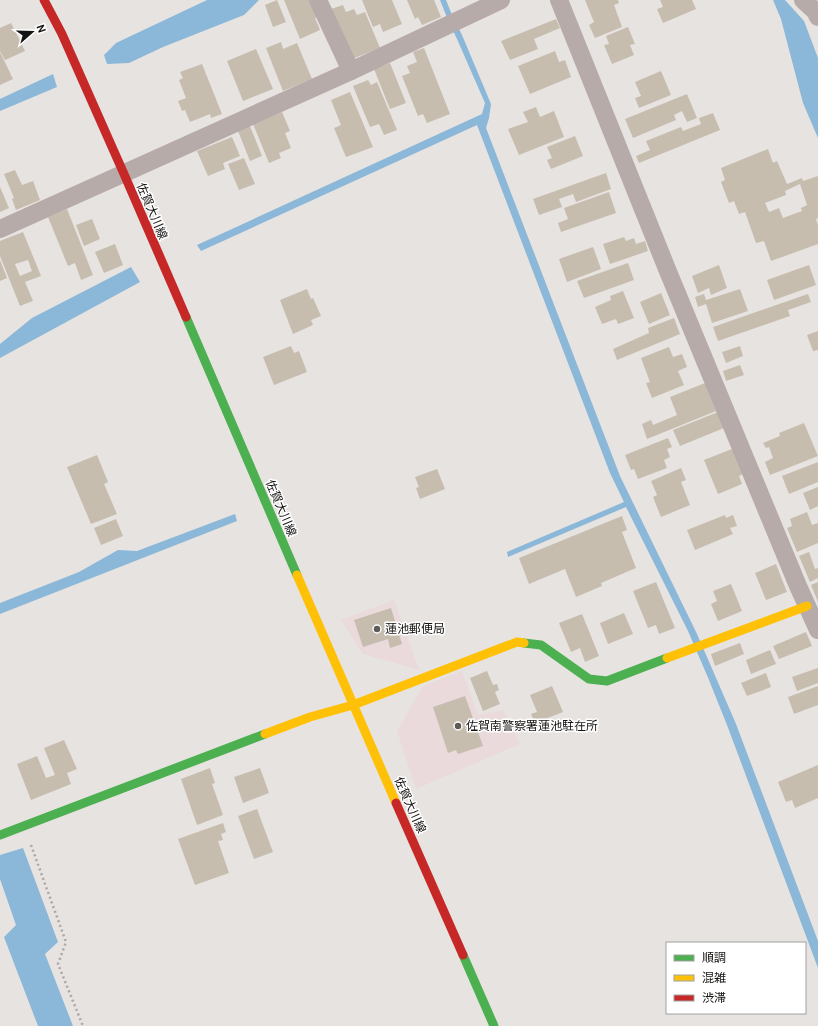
<svg xmlns="http://www.w3.org/2000/svg" width="818" height="1026" viewBox="0 0 818 1026" font-family="Overpass,'Noto Sans JP',sans-serif">
	<rect width="100%" height="100%" fill="#e7e3e0"/>
	<g fill="#eadadc">
		<path d="M394,600l25,70 -56,-16 -22,-34z"/>
		<path d="M462,671l16,44 25,-5 17,34 -104,45 -19,-58 26,-45z"/>
	</g>
	<g fill="#8bb7d8">
		<path d="M207,0h52l-15,15 -81,32 -34,16 -22,1 -3,-9 12,-12z"/>
		<path d="M440,0h6l6,15 10,20 29,69 -2,14 -3,10 134,348 77,158 39,90 82,217v27l-91,-243 -18,-45 -21,-49 -62,-124 -118,50 -1,-5 117,-50 -14,-29 -133,-348 -276,126 -4,-6 285,-131 3,-11 -28,-64 -9,-19z"/>
		<path d="M773,0h12l19,21 14,37v80l-15,-35 -22,-84z"/>
		<path d="M53,74l4,13 -57,24v-12z"/>
		<path d="M131,267l9,15 -140,76v-14l32,-26z"/>
		<path d="M235,514l2,7 -237,93v-11l79,-31 39,-22 19,1z"/>
		<path d="M23,848l35,94 -13,12 28,72h-35l-34,-89 12,-12 -16,-46v-24z"/>
	</g>
	<g fill="#c7bdaf" fill-rule="evenodd">
		<path d="M277,0l9,22 -13,5 -8,-22z"/>
		<path d="M284,0h27l7,17 -3,1 5,12 -20,9z"/>
		<path d="M362,0h30l10,24 -19,8 -3,-8 -7,3z"/>
		<path d="M407,0h27l7,17 -19,8 -4,-8 -3,2z"/>
		<path d="M585,0h33l1,3 -5,2 8,22 -27,11 -6,-13 5,-3z"/>
		<path d="M660,0h32l4,9 -33,14 -6,-14 6,-2z"/>
		<path d="M343,5l3,7 8,-3 3,6 8,-3 15,36 -28,11 -21,-50z"/>
		<path d="M556,19l4,9 -26,11 4,10 -28,11 -9,-19z"/>
		<path d="M11,23l14,28 -20,9 -5,-9v-23z"/>
		<path d="M628,27l7,17 -5,1 4,10 -22,9 -8,-19 5,-1 -3,-8z"/>
		<path d="M281,42l2,7 14,-6 15,36 -29,12 -17,-43z"/>
		<path d="M424,48l26,66 -23,9 -4,-9 -5,2 -16,-40 8,-3 -3,-7 10,-4 -4,-10z"/>
		<path d="M256,49l17,40 -30,12 -16,-40z"/>
		<path d="M555,51l4,11 6,-2 6,17 -41,17 -12,-28z"/>
		<path d="M0,52l13,27 -13,6z"/>
		<path d="M390,63l16,40 -16,6 -16,-40z"/>
		<path d="M202,64l20,50 -11,4 -1,-4 -20,8 -5,-12 -3,1 -4,-10 8,-3 -7,-18 4,-2 -3,-6z"/>
		<path d="M661,71l10,24 -32,13 -4,-10 6,-2 -6,-14z"/>
		<path d="M368,80l3,5 6,-3 20,48 -13,5 -5,-11 -9,3 -17,-41z"/>
		<path d="M350,92l23,55 -27,10 -12,-29 7,-3 -10,-25z"/>
		<path d="M687,94l10,24 -10,4 -5,-11 -8,4 2,5 -43,18 -8,-19z"/>
		<path d="M536,107l4,10 14,-6 10,26 -45,18 -11,-26 20,-7 -5,-10z"/>
		<path d="M282,112l8,19 -5,2 6,15 -12,5 2,5 -12,5 -16,-39z"/>
		<path d="M713,113l7,17 -81,33 -3,-7 14,-6 -4,-9 35,-14 2,4 18,-7 -2,-6z"/>
		<path d="M250,126l12,30 -12,5 -12,-30z"/>
		<path d="M575,136l8,20 -32,13 -4,-9 5,-2 -5,-11z"/>
		<path d="M232,137l8,19 -17,7 2,6 -17,7 -11,-25z"/>
		<path d="M768,149l5,14 4,-2 10,23 15,-6 1,3 15,-5v42l-2,1 2,6v19l-47,17 -7,-20 -8,2 -11,-31 -6,2 -5,-13 -5,2 -8,-21 4,-2 -4,-12zM800,184l7,21 -6,3 1,3 -19,7 -4,-10 -10,4 -4,-9 21,-8 -1,-4z"/>
		<path d="M244,158l11,26 -16,6 -11,-26z"/>
		<path d="M15,170l7,15 11,-4 7,19 -24,10 -4,-11 2,-1 -10,-24z"/>
		<path d="M606,173l5,16 -35,13 -3,-8 -14,5 3,8 -23,8 -6,-16z"/>
		<path d="M0,187l9,21 -9,4z"/>
		<path d="M609,192l7,21 -55,19 -3,-9 10,-4 -4,-11z"/>
		<path d="M67,209l26,66 -12,5 -6,-17 -7,3 -20,-49z"/>
		<path d="M92,219l8,20 -16,7 -8,-21z"/>
		<path d="M23,232l18,44 -16,6 8,19 -13,5 -20,-50v-15zM28,260l4,11 -12,5 -5,-12z"/>
		<path d="M624,237l2,4 8,-3 2,6 9,-3 3,10 -38,13 -7,-20z"/>
		<path d="M115,244l8,21 -19,8 -9,-21z"/>
		<path d="M593,247l8,22 -34,13 -8,-23z"/>
		<path d="M0,260l7,18 -7,3z"/>
		<path d="M628,263l6,17 -50,18 -7,-17z"/>
		<path d="M719,265l8,23 -16,7 -2,-7 -11,5 -6,-17z"/>
		<path d="M809,265l7,20 -42,15 -7,-20z"/>
		<path d="M307,289l4,10 2,-1 8,18 -10,4 2,5 -20,9 -13,-34z"/>
		<path d="M740,289l8,22 -36,12 -6,-19 -8,3 -3,-10 9,-3 2,6z"/>
		<path d="M623,291l11,27 -16,6 -2,-5 -14,5 -7,-17 16,-7 -1,-4z"/>
		<path d="M661,293l9,22 -21,9 -9,-22z"/>
		<path d="M808,294l3,8 -23,8 2,6 -72,25 -5,-14z"/>
		<path d="M674,318l6,16 -63,26 -4,-11 36,-16 -1,-5z"/>
		<path d="M818,331v19l-5,1 -6,-16z"/>
		<path d="M291,346l3,7 5,-2 8,21 -33,13 -11,-28z"/>
		<path d="M740,346l3,10 -17,7 -4,-11z"/>
		<path d="M669,347l4,10 9,-3 5,13 -9,4 6,14 -32,13 -6,-15 4,-1 -9,-24z"/>
		<path d="M740,365l4,10 -18,6 -3,-10z"/>
		<path d="M705,383l11,28 -69,28 -5,-15 9,-4 2,5 24,-10 -7,-18z"/>
		<path d="M718,412l6,16 -44,18 -7,-16z"/>
		<path d="M804,423l14,33 -48,19 -5,-13 8,-4 -4,-11 -3,1 -3,-5 17,-7 -1,-3z"/>
		<path d="M668,438l4,9 -5,2 3,8 -6,3 3,8 -29,11 -4,-10 -3,1 -6,-15z"/>
		<path d="M732,449l11,25 -4,2 3,8 -24,10 -14,-34z"/>
		<path d="M97,455l11,27 -4,2 13,30 -26,10 -24,-57z"/>
		<path d="M818,462v20l-29,12 -7,-18z"/>
		<path d="M681,468l5,12 -5,2 9,23 -29,12 -8,-20 4,-2 -6,-14z"/>
		<path d="M437,469l8,20 -25,10 -4,-11 3,-1 -4,-10z"/>
		<path d="M818,487v19l-8,4 -7,-17z"/>
		<path d="M807,512l5,13 6,-2v20l-21,9 -10,-24 5,-2 -2,-7z"/>
		<path d="M725,515l1,3 7,-3 4,11 -7,2 3,6 -38,16 -8,-20z"/>
		<path d="M622,516l5,14 -5,2 14,36 -35,15 1,3 -26,11 -11,-28 -36,15 -10,-26z"/>
		<path d="M116,519l7,17 -22,9 -7,-17z"/>
		<path d="M809,552l6,17 3,-1v10l-8,4 -11,-26z"/>
		<path d="M776,564l11,28 -21,8 -11,-27z"/>
		<path d="M656,582l19,46 -16,6 -3,-9 -8,3 -15,-37z"/>
		<path d="M818,582v20l-7,-17z"/>
		<path d="M731,584l11,27 -24,10 -7,-17 6,-3 -4,-10z"/>
		<path d="M391,608l11,36 -12,4 -2,-9 -25,8 -9,-27z"/>
		<path d="M624,613l9,21 -25,10 -8,-21z"/>
		<path d="M582,614l17,42 -14,6 -5,-14 -9,4 -12,-29z"/>
		<path d="M806,632l6,14 -33,13 -6,-13z"/>
		<path d="M740,643l4,11 -29,12 -4,-12z"/>
		<path d="M770,650l6,14 -25,10 -5,-14z"/>
		<path d="M818,668v15l-21,8 -5,-14z"/>
		<path d="M487,671l6,14 4,-1 2,6 -4,2 5,12 -17,7 -13,-33z"/>
		<path d="M766,673l5,14 -24,9 -6,-13z"/>
		<path d="M552,686l11,26 -28,11 -4,-9 6,-2 -7,-17z"/>
		<path d="M818,686v19l-24,9 -6,-17z"/>
		<path d="M465,696l18,50 -25,8 -2,-4 -8,3 -15,-46z"/>
		<path d="M64,740l13,29 -10,4 4,11 -40,16 -14,-36 20,-8 9,22 9,-3 -11,-27z"/>
		<path d="M818,765v33l-23,10 -3,-8 -6,2 -8,-20z"/>
		<path d="M210,768l5,15 -3,1 11,31 -26,10 -16,-46z"/>
		<path d="M260,768l9,25 -26,10 -9,-26z"/>
		<path d="M257,809l16,43 -19,7 -16,-43z"/>
		<path d="M223,823l3,9 -5,2 2,6 -5,1 11,32 -34,12 -17,-46z"/>
	</g>
	<g fill="none" stroke-linecap="round" stroke-linejoin="round">
		<path stroke="#ada5a4" stroke-width="2.5" stroke-dasharray="2 3" stroke-linecap="butt" d="M31,845l35,97 -8,22 25,62"/>
		<g stroke="#b7abaa" stroke-width="18">
			<path d="M318,0l33,71"/>
			<path d="M559,0l108,269 131,317 20,44"/>
			<path d="M803,0l12,11 3,6"/>
			<path d="M0,229l351,-158 150,-71"/>
		</g>
		<g stroke="#4caf50" stroke-width="9">
			<path d="M186,317l111,258"/>
			<path d="M524,643l17,2 48,34 18,2 60,-23"/>
			<path d="M0,835l265,-101"/>
			<path d="M463,955l31,71"/>
		</g>
		<g stroke="#ffc107" stroke-width="9">
			<path d="M297,575l99,228"/>
			<path d="M667,658l140,-52"/>
			<path d="M265,734l45,-17 43,-12 164,-63 7,1"/>
		</g>
		<g stroke="#c62828" stroke-width="9">
			<path d="M44,0l18,34 62,140 62,143"/>
			<path d="M396,803l67,152"/>
		</g>
	</g>
	<g fill="#5e5c59" stroke="#fff" stroke-width="1.5">
		<circle cx="377" cy="629" r="4"/>
		<circle cx="458" cy="726" r="4"/>
	</g>
	<g text-anchor="middle" stroke-width="3" stroke-linejoin="round" paint-order="stroke">
		<g font-size="12" fill="#151311" stroke="#fff">
			<text transform="translate(152 211) rotate(67)" y="4">佐賀大川線</text>
			<text transform="translate(281 508) rotate(67)" y="4">佐賀大川線</text>
			<text transform="translate(410 805) rotate(66)" y="4">佐賀大川線</text>
		</g>
		<g font-size="12" fill="#151311" stroke="#fff" text-anchor="start">
			<text x="385" y="633">蓮池郵便局</text>
			<text x="466" y="730">佐賀南警察署蓮池駐在所</text>
		</g>
	</g>
	<rect x="666" y="942" width="140" height="72" fill="#ffffff" stroke="#a1a1a0"/>
	<rect x="674" y="955" width="20" height="6" fill="#4caf50" stroke="#a1a1a0"/>
	<text x="702" y="962" font-size="12" fill="#151311">順調</text>
	<rect x="674" y="975" width="20" height="6" fill="#ffc107" stroke="#a1a1a0"/>
	<text x="702" y="982" font-size="12" fill="#151311">混雑</text>
	<rect x="674" y="995" width="20" height="6" fill="#c62828" stroke="#a1a1a0"/>
	<text x="702" y="1002" font-size="12" fill="#151311">渋滞</text>
	<g transform="translate(32 32) rotate(70)" stroke="#ffffff" stroke-width="3" paint-order="stroke">
	<path d="M0-3L7 15L0 10L-7 15Z" fill="#151311"/>
	<text y="-6" font-size="11" font-weight="bold" text-anchor="middle" fill="#151311">N</text>
	</g>
</svg>
